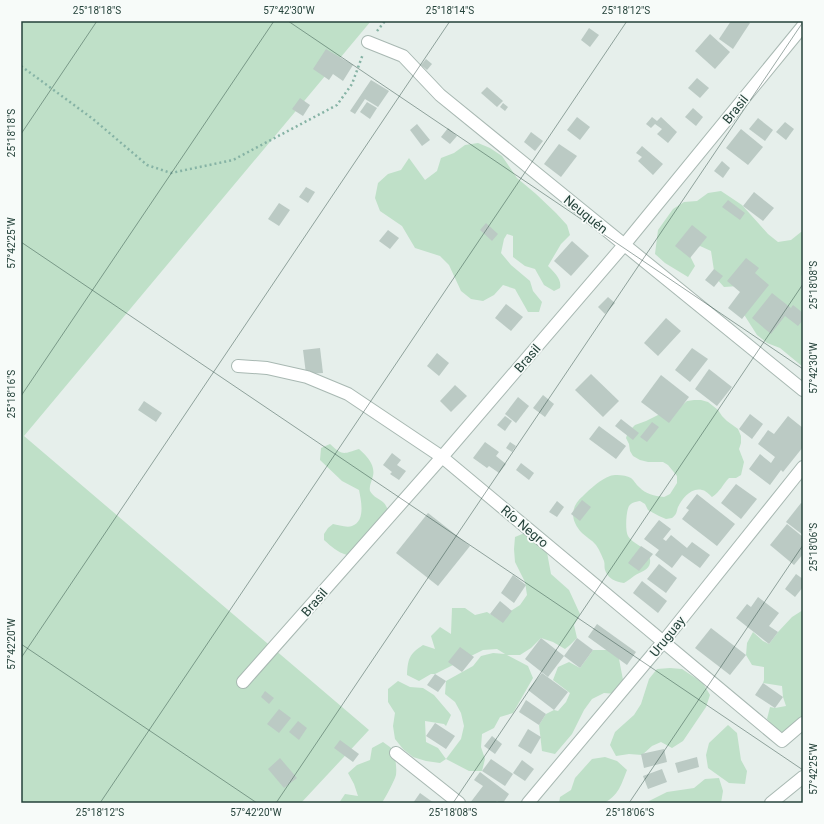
<svg xmlns="http://www.w3.org/2000/svg" width="824" height="824" viewBox="0 0 824 824" font-family="Roboto,sans-serif">
	<rect width="100%" height="100%" fill="#e6efeb"/>
	<g fill="#bfe0c8">
		<path d="M21,21h350l-347,415 345,294 -68,73h-280z"/>
		<path d="M478,143l12,5 12,8 15,22 19,16 20,19 11,12 3,10 -9,9 -13,22c6,6 14,13 12,22l-6,3 -10,-6 -9,-16 -10,-3 -12,-9v-21l-6,-2 -3,5 -3,14 10,12 19,16 3,10 9,11 -3,10h-11l-13,-23 -12,-4 -9,10 -11,6 -12,-2 -10,-8 -12,-26 -9,-9 -25,-8 -13,-22 -22,-15 -5,-13 3,-15 10,-9 13,-4 8,-12 16,22 12,-9 4,-13 13,-5 11,-8z"/>
		<path d="M721,191l21,14 26,29 10,8 13,-2 10,-8h2v41l-2,3v14l2,1v76l-23,-19 -13,-5 -10,-8 -14,-22 4,-13 -9,-14 -14,1 -9,-10 -4,-26 -11,-5 -11,8 6,12 -7,11 -23,-14 -10,-9 3,-24 15,-21 11,-7 13,-1 11,-8z"/>
		<path d="M694,400h7l7,2 10,8 4,6 5,5 11,8 3,7v7l-2,6 5,13 -3,13 -5,3h-7c-6,6 -9,14 -17,19 -2,-2 -7,-7 -10,-7 -11,-3 -20,9 -24,17 -2,6 -1,7 -6,11l-6,1 -7,-3 -11,-6 -3,-6 -5,-3c-5,1 -8,1 -11,5 -3,5 -4,25 -1,30 6,10 24,12 22,27 -1,7 -10,9 -16,13 -3,2 -6,5 -10,7 -8,-1 -16,-4 -19,-13 -1,-3 0,-6 -1,-9 -2,-5 -5,-12 -8,-16 -4,-5 -10,-8 -14,-12 -12,-13 -12,-26 1,-37 7,-7 18,-17 27,-20 5,-2 16,-1 21,2 3,2 5,7 8,9 7,7 15,9 25,10l6,-3 7,-11v-7l-9,-11 -5,-3h-15l-8,-2 -7,-4 -3,-5 -1,-7 -3,-6 2,-6 7,-7 11,-4 12,-6 14,-1 15,-13z"/>
		<path d="M330,444c13,12 13,10 29,5 9,8 18,18 13,30 -1,4 -3,8 -2,12 3,6 10,8 14,12 2,2 2,4 4,6l-3,6 -31,37 -7,3c-10,-3 -15,-8 -23,-15v-6l4,-6 5,-4c5,1 14,4 19,2 14,-5 9,-26 7,-36l-17,-9 -22,-21 1,-12z"/>
		<path d="M527,532l19,15 5,27 18,16 11,24 -6,11 3,13 -7,7 -5,4 -12,-7 -12,-4 -10,10 -11,7h-13l21,11 5,12 -20,35 -13,4 -6,11 -12,6 -1,13 4,12 -3,12h-13l-23,-12 -6,4 -14,-2 -13,-4 -10,-8 -8,-10 -2,-13 2,-13 -7,-11v-13l10,-8 12,6 13,1 11,7 17,20 -5,11 -2,-2 -19,-3 1,21 12,6 8,11 15,-20 3,-13 -3,-13 -6,-11 -10,-8 1,-13 27,-15 8,-10 12,-3 12,1 -8,-5 -14,1 -48,24h-4l-12,7 -12,-6c1,-16 2,-21 16,-30l12,4 -4,-13 9,-9 11,7 1,-26h13l10,7 12,-3 11,7 22,-14 7,-10 -2,-13 -10,-20 -1,-13 1,-12z"/>
		<path d="M803,610v122c-19,2 -24,3 -36,-13l3,-12 5,1 11,-2 -3,-9 -1,-11 -19,-3 1,-3v-13l-12,-2 -6,-10 1,-12 6,-11 10,9 6,3 9,-12 14,-15z"/>
		<path d="M593,650h17l9,9 5,26 -7,9 -13,-1 -12,6 -8,11 -12,24 -17,20 -13,-3 -3,-26 7,-11 8,-4 4,1 8,-9 4,-9 -17,-13 5,-13 11,-5 11,6z"/>
		<path d="M670,668l12,1 21,14 7,12 -4,12 -23,34 -11,7 -11,-6 -9,4 -10,9 -13,-1 -13,2 -6,-11 5,-13 19,-17 7,-11 8,-25 8,-10z"/>
		<path d="M728,725l9,8 4,27 6,11 -2,13 -16,-1 -21,-15 -2,-13 3,-12z"/>
		<path d="M383,742l11,8c1,8 3,17 2,25 -2,7 -10,21 -14,28h-43l6,-9 13,2 -4,-12 -6,-11 9,-8 13,-5 2,-12z"/>
		<path d="M605,757l12,4 10,9c-6,15 -8,25 -23,33h-45l1,-6 11,-7 4,-12 17,-19z"/>
		<path d="M719,778l4,13 -2,12h-76l22,-11 27,-4 11,-9z"/>
	</g>
	<g fill="#bbcac4">
		<path d="M731,21h16l3,2 -17,26 -14,-10z"/>
		<path d="M589,28l10,7 -9,12 -9,-7z"/>
		<path d="M710,34l20,18 -15,17 -20,-18z"/>
		<path d="M326,49l27,16 -10,16 -10,-7 -4,6 -16,-11z"/>
		<path d="M426,59l6,5 -5,6 -6,-5z"/>
		<path d="M697,78l12,10 -9,10 -12,-10z"/>
		<path d="M371,80l18,11 -11,16 -13,-8 -10,15 -5,-3z"/>
		<path d="M487,87l16,14 -6,6 -16,-14z"/>
		<path d="M300,98l10,7 -7,11 -11,-7z"/>
		<path d="M367,102l10,6 -7,11 -10,-7z"/>
		<path d="M503,103l5,4 -3,4 -5,-4z"/>
		<path d="M693,108l10,9 -7,9 -11,-9z"/>
		<path d="M577,117l13,10 -10,13 -13,-10z"/>
		<path d="M652,117l5,4 4,-4 16,15 -9,11 -11,-9 5,-5 -7,-5 -4,4 -5,-4z"/>
		<path d="M758,118l15,12 -8,11 -16,-12z"/>
		<path d="M785,122l9,7 -8,11 -10,-8z"/>
		<path d="M417,124l13,16 -8,6 -12,-16z"/>
		<path d="M448,128l9,8 -7,8 -9,-7z"/>
		<path d="M741,129l22,18 -15,18 -22,-17z"/>
		<path d="M531,132l12,9 -8,10 -11,-9z"/>
		<path d="M559,144l18,12 -16,21 -17,-13z"/>
		<path d="M642,146l21,18 -10,11 -15,-14 4,-4 -6,-4z"/>
		<path d="M722,161l8,7 -7,10 -9,-7z"/>
		<path d="M306,187l9,5 -7,11 -9,-6z"/>
		<path d="M754,192l20,16 -11,13 -20,-15z"/>
		<path d="M728,200l17,13 -5,7 -18,-13z"/>
		<path d="M279,203l11,7 -11,16 -11,-7z"/>
		<path d="M486,223l12,11 -6,7 -12,-11z"/>
		<path d="M692,225l15,12 -17,21 -15,-12z"/>
		<path d="M388,230l11,8 -9,11 -11,-8z"/>
		<path d="M572,241l17,15 -18,20 -17,-15z"/>
		<path d="M746,258l13,10 -4,5 14,12 -27,34 -14,-11 12,-16 -13,-11z"/>
		<path d="M714,269l9,7 -9,11 -9,-7z"/>
		<path d="M772,293l19,15 2,-3 10,8v7l-5,6 -13,-10 -14,18 -19,-16z"/>
		<path d="M608,297l7,6 -10,11 -7,-7z"/>
		<path d="M506,304l17,13 -12,14 -16,-13z"/>
		<path d="M666,318l15,13 -23,25 -14,-13z"/>
		<path d="M320,348l3,25 -17,1 -3,-24z"/>
		<path d="M692,348l16,11 -18,23 -15,-12z"/>
		<path d="M437,353l12,10 -10,13 -12,-10z"/>
		<path d="M709,369l23,18 -15,19 -22,-17z"/>
		<path d="M591,374l28,27 -16,16 -28,-27z"/>
		<path d="M661,375l28,22 -20,26 -28,-21z"/>
		<path d="M455,385l12,11 -16,16 -11,-11z"/>
		<path d="M543,395l11,9 -9,13 -12,-9z"/>
		<path d="M518,397l11,9 -13,17 -11,-9z"/>
		<path d="M144,401l18,12 -6,9 -18,-12z"/>
		<path d="M750,414l13,10 -11,15 -13,-10z"/>
		<path d="M505,416l7,5 -7,10 -8,-6z"/>
		<path d="M788,416l15,12v19l-20,25 -2,-2 -11,15 -21,-16 11,-15 11,9 4,-6 -17,-13 10,-14 6,4z"/>
		<path d="M621,419l18,14 -6,7 -18,-14z"/>
		<path d="M652,422l7,5 -12,15 -7,-5z"/>
		<path d="M599,426l27,20 -10,13 -27,-20z"/>
		<path d="M485,442l14,10 -3,4 10,8 -7,9 -10,-7 -2,2 -14,-10z"/>
		<path d="M510,442l6,4 -4,6 -6,-4z"/>
		<path d="M392,453l9,7 -4,5 9,6 -7,9 -9,-6 2,-2 -9,-7z"/>
		<path d="M521,463l13,10 -5,7 -13,-10z"/>
		<path d="M736,484l21,15 -16,20 -20,-16z"/>
		<path d="M697,494l38,30 -18,22 -35,-27 7,-9 -3,-2z"/>
		<path d="M582,500l9,7 -11,14 -9,-7z"/>
		<path d="M557,501l7,6 -7,10 -8,-5z"/>
		<path d="M801,503l2,1v31l-17,-13z"/>
		<path d="M428,513l42,33 -32,40 -42,-33z"/>
		<path d="M659,520l12,9 -8,10 3,2 5,-6 16,13 5,-6 18,13 -10,13 -18,-13 -10,13 -17,-13 4,-5 -15,-11z"/>
		<path d="M787,524l16,13v17l-9,11 -24,-20z"/>
		<path d="M641,546l12,8 -14,17 -11,-8z"/>
		<path d="M659,564l18,14 -11,15 -19,-14z"/>
		<path d="M796,574l7,5v8l-8,10 -10,-8z"/>
		<path d="M513,575l13,10 -12,18 -13,-10z"/>
		<path d="M642,581l25,20 -9,12 -25,-20z"/>
		<path d="M758,597l21,16 -10,13 9,6 -9,12 -33,-26 11,-14 4,3z"/>
		<path d="M500,601l12,10 -9,12 -13,-9z"/>
		<path d="M597,624l39,28 -9,13 -39,-28z"/>
		<path d="M711,628l35,27 -16,20 -35,-27z"/>
		<path d="M541,638l23,18 -16,21 -23,-18z"/>
		<path d="M577,638l16,12 -13,18 -16,-12z"/>
		<path d="M460,647l14,10 -12,15 -14,-10z"/>
		<path d="M542,673l26,19 -14,18 -26,-20z"/>
		<path d="M435,674l11,7 -8,11 -11,-7z"/>
		<path d="M763,683l20,14 -8,11 -20,-13z"/>
		<path d="M265,691l9,7 -5,6 -8,-7z"/>
		<path d="M526,700l20,14 -7,11 -20,-13z"/>
		<path d="M279,709l12,9 -12,15 -12,-9z"/>
		<path d="M298,721l9,7 -8,12 -10,-8z"/>
		<path d="M435,723l20,13 -9,13 -20,-13z"/>
		<path d="M528,729l13,8 -10,17 -13,-8z"/>
		<path d="M492,736l10,8 -7,10 -11,-8z"/>
		<path d="M340,740l19,14 -6,8 -19,-14z"/>
		<path d="M664,749l3,13 -23,6 -3,-14z"/>
		<path d="M697,757l2,10 -21,6 -3,-10z"/>
		<path d="M280,758l17,20 -13,10 -16,-19z"/>
		<path d="M491,759l22,15 -8,12 -23,-15z"/>
		<path d="M522,760l12,9 -9,12 -12,-8z"/>
		<path d="M662,769l5,13 -19,7 -5,-13z"/>
		<path d="M480,772l29,22 -6,9h-3l-3,-2 -2,2h-25l13,-17 -9,-6z"/>
		<path d="M420,793l14,10h-21z"/>
	</g>
	<g fill="none" stroke-linecap="round" stroke-linejoin="round">
		<defs>
			<g id="minor">
				<path d="M368,42l35,14 37,39 363,295"/>
				<path d="M238,366l29,2 40,9 41,17 94,63 340,284 21,-18"/>
				<path d="M243,682l199,-225 182,-212 179,-219"/>
				<path d="M396,753l63,50"/>
				<path d="M528,803l135,-161 140,-175"/>
			</g>
			<path id="tertiary" d="M771,803l32,-26"/>
		</defs>
		<use href="#minor" stroke="#a8b8b2" stroke-width="14"/>
		<use href="#tertiary" stroke="#a8b8b2" stroke-width="14"/>
		<g stroke="#86b3a5" stroke-width="2.5" stroke-dasharray="2 3" stroke-linecap="butt">
			<path d="M377,31l8,-10"/>
			<path d="M21,66l72,53 54,46 24,8 62,-13 104,-55 15,-21 11,-30"/>
		</g>
		<use href="#minor" stroke="#fff" stroke-width="12"/>
		<use href="#tertiary" stroke="#fff" stroke-width="12"/>
	</g>
	<path fill="none" stroke="#24423a" stroke-width="1" stroke-opacity="0.45" d="M288,21l515,348M21,134l76,-113M21,242l782,528M21,396l253,-375M21,644l236,159M21,658l429,-637M100,803l527,-782M276,803l527,-781M453,803l350,-519M629,803l174,-258"/>
	<g text-anchor="middle" stroke-width="3.5" stroke-linejoin="round" paint-order="stroke">
		<g font-size="13" fill="#24423a" stroke="#f7fbf9">
			<text transform="translate(735 109) rotate(-51)" y="5">Brasil</text>
			<text transform="translate(586 214) rotate(39)" y="5">Neuquén</text>
			<text transform="translate(527 358) rotate(-49)" y="5">Brasil</text>
			<text transform="translate(525 526) rotate(40)" y="5">Río Negro</text>
			<text transform="translate(314 602) rotate(-49)" y="5">Brasil</text>
			<text transform="translate(667 636) rotate(-51)" y="5">Uruguay</text>
		</g>
	</g>
	<rect width="824" height="824" fill="none" stroke="#f7fbf9" stroke-width="44"/>
	<rect x="22" y="22" width="780" height="780" fill="none" stroke="#24423a" stroke-width="1.5"/>
	<g font-size="10" text-anchor="middle" fill="#24423a">
		<text x="97" y="14">25°18'18"S</text>
		<text x="289" y="14">57°42'30"W</text>
		<text x="450" y="14">25°18'14"S</text>
		<text x="626" y="14">25°18'12"S</text>
		<text transform="translate(11 133) rotate(-90)" y="4">25°18'18"S</text>
		<text transform="translate(11 243) rotate(-90)" y="4">57°42'25"W</text>
		<text transform="translate(813 285) rotate(-90)" y="4">25°18'08"S</text>
		<text transform="translate(813 368) rotate(-90)" y="4">57°42'30"W</text>
		<text transform="translate(11 394) rotate(-90)" y="4">25°18'16"S</text>
		<text transform="translate(813 547) rotate(-90)" y="4">25°18'06"S</text>
		<text transform="translate(11 644) rotate(-90)" y="4">57°42'20"W</text>
		<text transform="translate(813 769) rotate(-90)" y="4">57°42'25"W</text>
		<text x="100" y="816">25°18'12"S</text>
		<text x="256" y="816">57°42'20"W</text>
		<text x="453" y="816">25°18'08"S</text>
		<text x="630" y="816">25°18'06"S</text>
	</g>
</svg>
